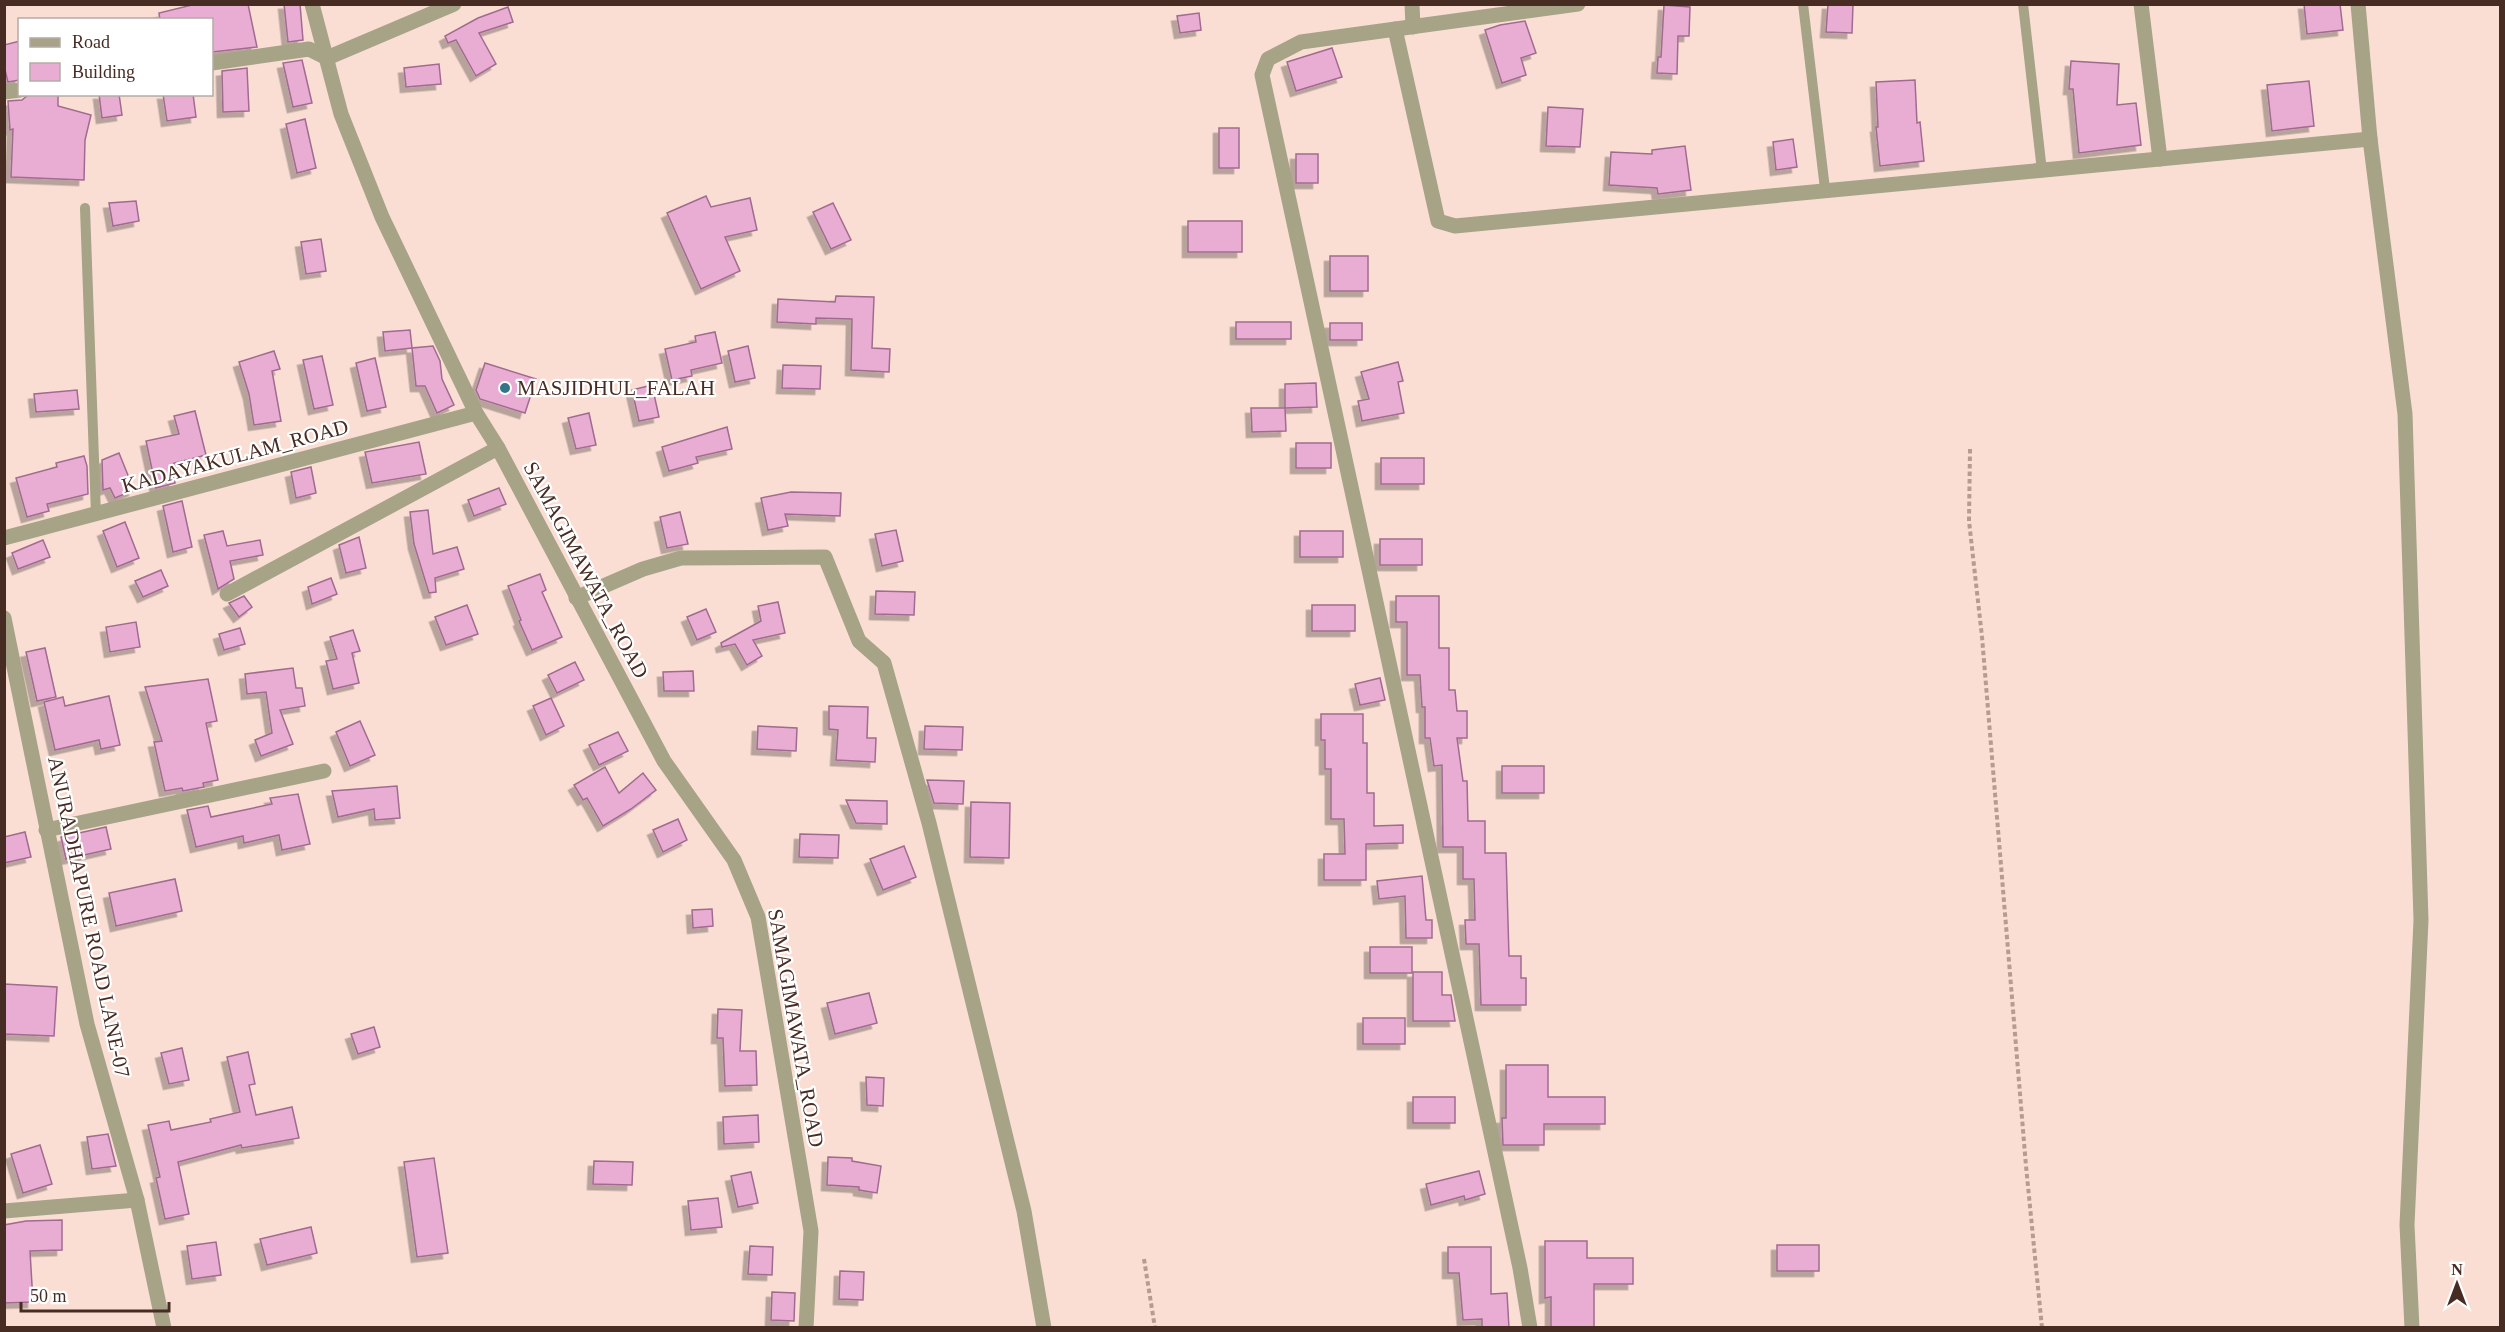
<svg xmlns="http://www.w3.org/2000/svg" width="2505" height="1332" viewBox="0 0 2505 1332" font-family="'Times New Roman',serif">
	<defs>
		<filter id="shadow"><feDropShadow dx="-5.5" dy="5.5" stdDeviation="0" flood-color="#0004"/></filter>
	</defs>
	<rect width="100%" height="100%" fill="#faded4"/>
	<g fill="#e9add4" stroke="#a16b90" stroke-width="1.5" filter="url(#shadow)">
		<path d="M196,4h52l9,43 -45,5v-32h-52l-1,-7z"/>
		<path d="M284,4h16l3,36 -15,2z"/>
		<path d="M1828,4h25l-1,29 -26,-1z"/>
		<path d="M2304,4h36l3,26 -36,4z"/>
		<path d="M1664,5l26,2 -1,29h-11l-1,38 -20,-1 1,-16h3z"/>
		<path d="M508,7l5,15 -34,11 17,31 -20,12 -20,-36 -8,3 -3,-7 33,-18z"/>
		<path d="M1199,13l2,17 -21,3 -3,-17z"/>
		<path d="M1525,21l11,32 -15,5 5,17 -24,8 -17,-53 15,-5z"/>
		<path d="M20,41v39l-12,2 -4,-16v-21z"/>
		<path d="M1332,48l10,29 -46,14 -9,-29z"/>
		<path d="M302,60l10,43 -19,4 -10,-44z"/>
		<path d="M2071,61l48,3 -2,41 19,-2 5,42 -62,8 -6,-64h-4z"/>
		<path d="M439,64l2,20 -35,3 -2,-19z"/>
		<path d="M247,68l2,43 -26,1 -1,-41z"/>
		<path d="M1915,80l2,43 3,-1 4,39 -44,5 -4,-39h2l-2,-45z"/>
		<path d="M2309,81l5,45 -42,5 -5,-46z"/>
		<path d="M29,94h29v12l33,9 -6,25 -1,40 -73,-3 2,-48 -3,1 -2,-29 14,-1z"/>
		<path d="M99,94h20l3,21 -20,3z"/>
		<path d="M163,94h30l3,23 -29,4z"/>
		<path d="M1548,107l35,2 -3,38 -34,-1z"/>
		<path d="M305,119l11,49 -19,5 -11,-49z"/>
		<rect x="1219" y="128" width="20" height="40"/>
		<path d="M1793,139l4,28 -21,3 -3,-28z"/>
		<path d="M1685,146l6,44 -33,4 -1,-6 -48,-3 2,-33 41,2v-4z"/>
		<rect x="1296" y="154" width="22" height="29"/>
		<path d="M706,196l5,11 39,-9 7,32 -32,7 15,34 -39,18 -34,-76z"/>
		<path d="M136,201l3,20 -26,5 -4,-23z"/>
		<path d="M833,203l18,37 -20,9 -18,-37z"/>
		<rect x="1188" y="221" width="54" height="31"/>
		<path d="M321,239l5,32 -20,3 -5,-32z"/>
		<rect x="1330" y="256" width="38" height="35"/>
		<path d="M836,296l38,1 -2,51 18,1 -1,23 -38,-2 1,-51 -36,-1v6l-39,-2 1,-23 57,3z"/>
		<rect x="1236" y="322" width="55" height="17"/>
		<rect x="1330" y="323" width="32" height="17"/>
		<path d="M410,330l2,18 -27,3 -2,-19z"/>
		<path d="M715,332l7,31 -31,7 1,6 -20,4 -7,-31 31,-7 -1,-6z"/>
		<path d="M433,346l7,15 2,18 12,26 -17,8 -12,-27h-9l-4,-38z"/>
		<path d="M748,346l7,32 -20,4 -7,-31z"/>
		<path d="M274,351l6,18 -8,2 9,50 -27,4 -5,-31 -10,-32z"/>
		<path d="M322,356l11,49 -19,4 -11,-49z"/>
		<path d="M375,358l11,49 -19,4 -11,-48z"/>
		<path d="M1398,362l5,19 -5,1 6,31 -42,8 -4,-20 11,-2 -8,-27z"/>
		<path d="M485,363l51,16 -11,34 -45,-14 -4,-9z"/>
		<path d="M783,365l38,1 -1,23 -38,-1z"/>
		<path d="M1316,383l1,24 -32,1v-24z"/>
		<path d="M652,385l7,32 -20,4 -7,-31z"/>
		<path d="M77,390l2,19 -43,3 -2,-18z"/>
		<path d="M1251,408h34l1,23 -34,1z"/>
		<path d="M195,411l11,44 -35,9 4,19 -19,5 -10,-47 33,-7 -5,-18z"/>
		<path d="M589,413l7,32 -20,4 -8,-31z"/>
		<path d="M727,427l5,22 -36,8 2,6 -29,8 -7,-24z"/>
		<path d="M419,442l7,32 -54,9 -7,-31z"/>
		<rect x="1296" y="443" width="35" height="25"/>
		<path d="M119,453l15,37 -19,8 -5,-10 -7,2 -1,-30z"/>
		<path d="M84,456l3,10 1,28 -41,10 2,7 -22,6 -11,-39 41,-11 -1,-4z"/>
		<rect x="1381" y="458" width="43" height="26"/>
		<path d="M311,467l5,26 -20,5 -5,-26z"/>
		<path d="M499,488l7,16 -32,12 -6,-16z"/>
		<path d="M791,492l50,1 -1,23 -55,-2 3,12 -20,4 -7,-32z"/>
		<path d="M182,501l10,46 -19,5 -10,-46z"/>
		<path d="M428,510l5,44 24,-7 7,22 -29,9 1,14 -7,1 -15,-49 -4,-32z"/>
		<path d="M680,512l8,32 -21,4 -7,-31z"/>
		<path d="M125,522l14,36 -22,9 -14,-36z"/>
		<path d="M896,530l7,31 -21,5 -7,-32z"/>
		<path d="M223,531l4,15 33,-6 3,15 -33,6 4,18 -16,10 -14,-54z"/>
		<rect x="1300" y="531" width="43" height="26"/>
		<path d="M359,537l7,31 -20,5 -7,-28z"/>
		<rect x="1380" y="539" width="42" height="26"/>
		<path d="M43,540l7,17 -32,12 -6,-16z"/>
		<path d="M161,570l7,16 -25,11 -8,-16z"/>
		<path d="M540,574l6,16 -4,2 20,45 -30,13 -13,-29 2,-1 -13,-34z"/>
		<path d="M331,578l6,16 -25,10 -4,-17z"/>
		<path d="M876,591l39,1 -1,23 -39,-1z"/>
		<path d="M244,596l8,11 -13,10 -10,-14z"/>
		<path d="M1396,596h43v52h10v42h6l2,21h10v27h-10l6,43h4l1,40h17v32h21l3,103h12v22h5v27h-45l-2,-61h-13l-1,-24h10l-1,-41h-11v-32h-20l-1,-82 -8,1 -4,-28h-5v-31h-3l-2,-32h-13v-53h-11z"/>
		<path d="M778,602l7,31 -32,7 9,16 -15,9 -12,-21 -13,3 -1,-4 40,-22 -3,-15z"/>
		<path d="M467,605l11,29 -32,11 -11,-28z"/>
		<rect x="1312" y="605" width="43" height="26"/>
		<path d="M706,609l10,23 -19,8 -10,-23z"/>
		<path d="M136,622l4,25 -30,5 -4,-25z"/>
		<path d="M240,628l5,16 -21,6 -5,-16z"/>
		<path d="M353,630l7,21 -8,2 7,30 -26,6 -7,-28 11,-2 -7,-22z"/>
		<path d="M45,648l11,49 -19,4 -11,-49z"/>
		<path d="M575,662l9,18 -27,13 -9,-18z"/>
		<path d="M293,668l3,20h6l3,18 -25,4 13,34 -32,12 -6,-16 17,-7 -6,-41 -19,2 -2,-20z"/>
		<path d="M693,671l1,20h-30l-1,-19z"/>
		<path d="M1380,678l5,22 -25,5 -5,-21z"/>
		<path d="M208,679l9,42 -11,2 12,57 -15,3 1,4 -21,4 -1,-3 -17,3 -11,-49 8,-1 -17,-54z"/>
		<path d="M109,696l11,49 -19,4 -2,-9 -44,10 -11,-48 19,-5 2,9z"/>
		<path d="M551,698l13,28 -18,9 -13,-29z"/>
		<path d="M829,706l39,1 -1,31h9l-1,24 -39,-2 2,-30 -9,-1z"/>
		<path d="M1321,714h42v29h4v50h7v33l29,-1v18l-37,1v36h-42v-26h21l-1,-35h-13v-50h-6v-29h-4z"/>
		<path d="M360,721l15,34 -25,11 -14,-34z"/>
		<path d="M758,726l39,2 -1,23 -39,-2z"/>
		<path d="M925,726l38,1 -1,23 -38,-1z"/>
		<path d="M618,732l10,19 -29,14 -10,-20z"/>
		<rect x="1502" y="766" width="42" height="27"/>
		<path d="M605,767l14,26 24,-20 13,17 -25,19 -28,17 -16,-28 -4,2 -9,-15z"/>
		<path d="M927,780l37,1 -1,23 -29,-1z"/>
		<path d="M397,786l3,32 -25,2 -1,-11 -36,8 -6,-26z"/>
		<path d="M298,794l12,50 -28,6 -3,-15 -35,8 -1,-7 -47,11 -9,-37 21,-4 3,11 61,-13 -2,-6z"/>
		<path d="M846,800l41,1v23l-31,-1z"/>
		<path d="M971,802l39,1 -1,55 -39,-1z"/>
		<path d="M678,819l9,21 -24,12 -10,-22z"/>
		<path d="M106,827l5,22 -45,10 -5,-22z"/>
		<path d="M25,832l6,25 -27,6v-26z"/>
		<path d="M800,834l39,1 -1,23 -39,-1z"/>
		<path d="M904,846l12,31 -33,13 -13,-31z"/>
		<path d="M1422,876l4,44h6v18h-26l-1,-42 -26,3 -2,-18z"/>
		<path d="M175,879l7,32 -66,15 -7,-33z"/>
		<path d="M712,909l1,17 -20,2 -1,-18z"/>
		<rect x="1370" y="947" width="42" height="26"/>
		<path d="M1413,972h29v23h9l4,26h-42z"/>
		<path d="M4,984l53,3 -3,49 -50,-2z"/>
		<path d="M869,993l8,30 -42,11 -8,-31z"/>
		<path d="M718,1009l24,1 -2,41h16l1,34 -32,1 -2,-48h-6z"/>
		<rect x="1363" y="1018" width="42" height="26"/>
		<path d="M374,1027l6,20 -22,7 -7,-20z"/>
		<path d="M182,1048l7,32 -20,4 -8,-31z"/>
		<path d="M248,1052l7,32 -6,1 7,30 36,-8 7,31 -57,10 -1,-3 -63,17 11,52 -24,5 -9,-41 4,-1 -12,-52 21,-4 2,9 40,-8 -1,-3 30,-7 -13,-55z"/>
		<path d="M1506,1065h42v32h57v27h-61v21h-41l-1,-27h4z"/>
		<path d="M866,1077l18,1 -1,28 -16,-1z"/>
		<rect x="1413" y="1097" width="42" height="26"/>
		<path d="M758,1115l1,27 -35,2 -1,-27z"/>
		<path d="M108,1134l8,32 -24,3 -5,-32z"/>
		<path d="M40,1145l12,39 -29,9 -12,-39z"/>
		<path d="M828,1157l24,1v3l29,5 -4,27 -18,-3v-3l-32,-2z"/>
		<path d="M434,1158l14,95 -31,4 -13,-95z"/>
		<path d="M594,1161l39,1 -1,23 -39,-1z"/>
		<path d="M1479,1171l6,23 -20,6 -1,-4 -33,9 -5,-21z"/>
		<path d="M751,1172l7,31 -20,4 -7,-31z"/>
		<path d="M718,1198l4,29 -31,3 -3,-29z"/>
		<path d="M62,1220v30l-32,1 3,51 -29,1v-78l22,-4z"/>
		<path d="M311,1227l6,26 -50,12 -7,-26z"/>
		<path d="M1545,1241h42v17h46v26h-39v44h-43v-31l-6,1z"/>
		<path d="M216,1242l5,33 -29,4 -5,-33z"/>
		<rect x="1777" y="1245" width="42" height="26"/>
		<path d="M750,1246l23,1 -1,28 -24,-1z"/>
		<path d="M1448,1247h43v47l16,-1 2,35h-27v-9l-19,1 -4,-47h-11z"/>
		<path d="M840,1271l24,1 -1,28 -24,-1z"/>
		<path d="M772,1292l23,1 -1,28 -23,-1z"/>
	</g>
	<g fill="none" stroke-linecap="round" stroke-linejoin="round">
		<g stroke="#b69b91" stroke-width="4" stroke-dasharray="4.5 3" stroke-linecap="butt">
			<path d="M1970,449l-1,72 13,116 44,529 16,162"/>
			<path d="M1144,1259l11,69"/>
		</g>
		<g stroke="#a7a386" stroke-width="10">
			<path d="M1803,4l22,185"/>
			<path d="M2023,4l19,167"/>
			<path d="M85,208l11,307"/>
		</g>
		<g stroke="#a7a386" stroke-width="15">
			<path d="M312,4l29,110 41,103 94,196 22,35 166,313 70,99 24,57 53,314 -5,97"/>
			<path d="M1412,4l1,23"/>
			<path d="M2141,4l19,155"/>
			<path d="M2358,4l12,135 35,275 16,506 -14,305 5,103"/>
			<path d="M1395,29l43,192 17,5 915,-87"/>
			<path d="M212,63l97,-14 18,9 127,-54"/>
			<path d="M4,92l16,-2"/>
			<path d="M4,538l472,-125"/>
			<path d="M227,594l271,-146"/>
			<path d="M576,598l67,-29 38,-11 144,-1 34,84 25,22 45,160 95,388 20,117"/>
			<path d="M4,618l83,406 50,176 27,128"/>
			<path d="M46,830l278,-59"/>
			<path d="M4,1211l133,-11"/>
			<path d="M1530,1328l-10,-60 -258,-1193 6,-16 33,-17 277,-38"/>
		</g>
	</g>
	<circle fill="#337487" stroke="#fff" stroke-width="2" cx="505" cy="388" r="6"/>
	<g text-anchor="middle" stroke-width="4.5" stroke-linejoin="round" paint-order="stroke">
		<g font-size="21" fill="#472c23" stroke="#fff" text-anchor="start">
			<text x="517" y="395">MASJIDHUL_FALAH</text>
		</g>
		<g font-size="21" fill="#472c23" stroke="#fff">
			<text transform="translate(235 456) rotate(-15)" y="7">KADAYAKULAM_ROAD</text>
			<text transform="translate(586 570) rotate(62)" y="7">SAMAGIMAWATA_ROAD</text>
			<text transform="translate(89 917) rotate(78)" y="7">ANURADHAPURE ROAD LANE-07</text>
			<text transform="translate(796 1028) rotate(80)" y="7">SAMAGIMAWATA_ROAD</text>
		</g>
	</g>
	<rect width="2505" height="1332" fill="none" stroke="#472c23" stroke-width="12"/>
	<rect x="18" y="18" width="195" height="78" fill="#ffffff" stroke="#b5aba7" stroke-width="1.5"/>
	<rect x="30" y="38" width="30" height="9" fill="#a7a386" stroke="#b5aba7" stroke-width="1.5"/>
	<text x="72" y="48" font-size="18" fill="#472c23">Road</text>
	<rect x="30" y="63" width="30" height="18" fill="#e9add4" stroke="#b5aba7" stroke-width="1.5"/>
	<text x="72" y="78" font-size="18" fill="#472c23">Building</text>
	<g transform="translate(2457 1284)" stroke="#ffffff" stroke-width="4.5" paint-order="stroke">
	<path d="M0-4.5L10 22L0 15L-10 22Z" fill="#472c23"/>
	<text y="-9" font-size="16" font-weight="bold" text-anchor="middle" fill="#472c23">N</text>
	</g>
	<path d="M21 1302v9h148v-9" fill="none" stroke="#472c23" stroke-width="3"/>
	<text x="30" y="1302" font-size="18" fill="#472c23" stroke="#ffffff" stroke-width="4.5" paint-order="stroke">50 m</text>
</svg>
